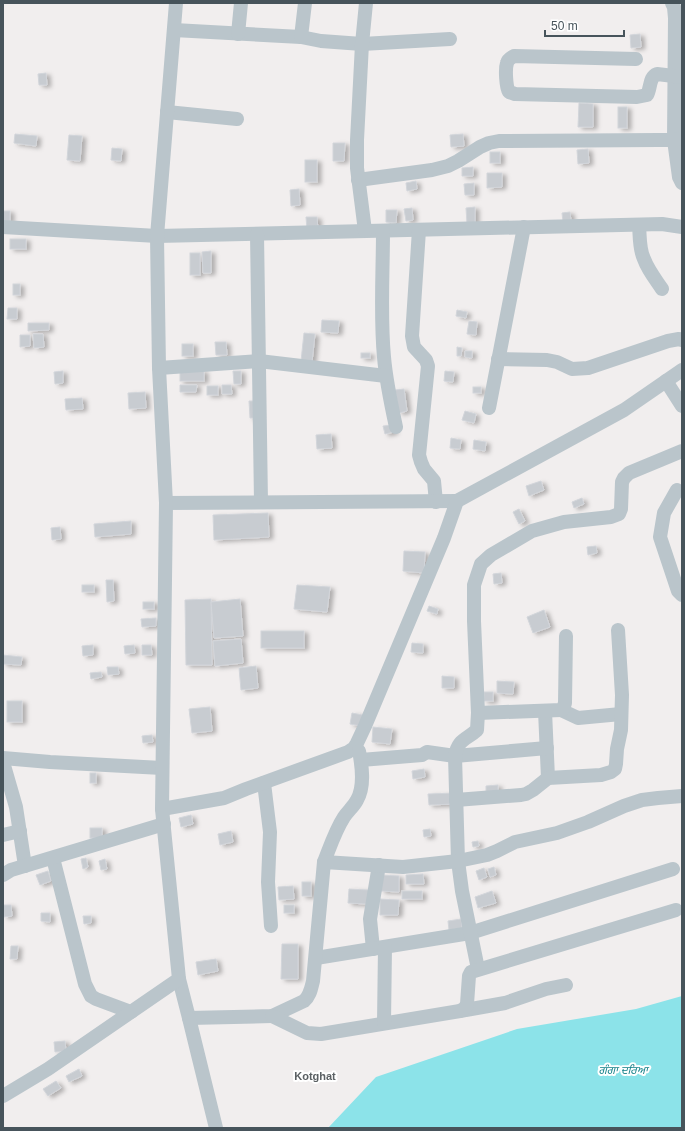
<svg xmlns="http://www.w3.org/2000/svg" width="685" height="1131" viewBox="0 0 685 1131" font-family="Helvetica,'Noto Sans Gurmukhi',sans-serif">
	<defs>
		<filter id="shadow"><feDropShadow dx="4" dy="2" stdDeviation="2" flood-color="#0004"/></filter>
	</defs>
	<rect width="100%" height="100%" fill="#f1eeee"/>
	<path fill="#8ce3e9" d="M682,996v132h-354l48,-51 141,-48 119,-20z"/>
	<g fill="#c8ccd1" stroke="#d2d5da" filter="url(#shadow)">
		<path d="M640,34l1,13 -10,1 -1,-13z"/>
		<path d="M46,73l1,12h-8l-1,-11z"/>
		<path d="M579,103l14,1v23h-15z"/>
		<rect x="618" y="107" width="9" height="21"/>
		<path d="M15,134l22,2 -1,10 -22,-3z"/>
		<path d="M463,134l1,12 -13,1 -1,-12z"/>
		<path d="M69,135l13,1 -2,25 -13,-1z"/>
		<path d="M333,143h12l-1,18h-11z"/>
		<path d="M112,148l10,1 -1,12 -10,-1z"/>
		<path d="M588,149l1,14 -11,1 -1,-14z"/>
		<rect x="490" y="152" width="10" height="11"/>
		<rect x="305" y="160" width="12" height="22"/>
		<path d="M473,167v9h-11v-8z"/>
		<path d="M487,173h15v14l-15,1z"/>
		<path d="M416,181l1,8 -10,2 -1,-8z"/>
		<path d="M474,183v12h-9l-1,-11z"/>
		<path d="M299,189l1,16 -9,1 -1,-16z"/>
		<path d="M475,207v17h-8l-1,-16z"/>
		<path d="M412,208l1,12 -7,1 -2,-12z"/>
		<path d="M386,210h11l-1,13 -10,-1z"/>
		<rect x="3" y="211" width="7" height="10"/>
		<path d="M570,212l1,9 -8,1 -1,-9z"/>
		<path d="M306,217h11l1,13h-11z"/>
		<rect x="10" y="239" width="16" height="10"/>
		<path d="M211,251v22h-8l-1,-21z"/>
		<rect x="190" y="253" width="10" height="22"/>
		<rect x="13" y="284" width="7" height="11"/>
		<path d="M8,308h9v11h-10z"/>
		<path d="M457,310l10,2 -1,6 -10,-2z"/>
		<path d="M322,320l17,1 -1,12 -17,-1z"/>
		<path d="M469,321l8,1 -1,13 -9,-1z"/>
		<path d="M28,323h21v7l-21,1z"/>
		<path d="M304,333l11,1 -3,28 -11,-1z"/>
		<path d="M33,334h10l1,13 -10,1z"/>
		<path d="M20,335h10v11l-10,1z"/>
		<path d="M215,342h11l1,13h-11z"/>
		<rect x="182" y="344" width="11" height="12"/>
		<path d="M457,347l5,1 -1,8h-4z"/>
		<path d="M465,351h7v7l-7,-1z"/>
		<rect x="361" y="353" width="9" height="5"/>
		<path d="M63,371v12l-8,1 -1,-12z"/>
		<rect x="180" y="371" width="24" height="10"/>
		<path d="M233,371h8v13h-7z"/>
		<path d="M445,371l9,1 -1,10 -9,-1z"/>
		<path d="M180,385h17l-1,7h-16z"/>
		<path d="M222,385h9l1,9h-10z"/>
		<rect x="207" y="386" width="11" height="9"/>
		<rect x="473" y="387" width="8" height="6"/>
		<path d="M404,389l3,22 -8,2 -4,-23z"/>
		<path d="M145,392l1,16 -17,1 -1,-16z"/>
		<path d="M82,398l1,11 -17,1 -1,-11z"/>
		<path d="M249,401h8v17h-7z"/>
		<path d="M465,411l11,3 -2,9 -12,-3z"/>
		<path d="M393,425l1,7 -9,2 -2,-8z"/>
		<path d="M331,434l1,14 -15,1 -1,-14z"/>
		<path d="M451,438l10,2 -1,9 -10,-1z"/>
		<path d="M474,440l12,2 -1,9 -12,-2z"/>
		<path d="M541,481l3,9 -15,6 -3,-10z"/>
		<path d="M582,498l2,6 -10,4 -2,-6z"/>
		<path d="M519,509l6,12 -6,3 -6,-12z"/>
		<path d="M268,513l1,24 -55,3 -1,-25z"/>
		<path d="M131,521v13l-36,3 -1,-13z"/>
		<path d="M60,527l1,12 -9,1 -1,-12z"/>
		<path d="M596,546l1,7 -9,2 -1,-8z"/>
		<path d="M404,551l21,1 -1,21 -21,-2z"/>
		<path d="M501,573l1,10 -8,1 -1,-10z"/>
		<path d="M106,580h7l1,21 -7,1z"/>
		<rect x="82" y="585" width="12" height="7"/>
		<path d="M297,585l33,2 -3,25 -33,-3z"/>
		<path d="M211,599l1,66h-26l-1,-65z"/>
		<path d="M240,599l3,37 -29,2 -3,-36z"/>
		<rect x="143" y="602" width="11" height="7"/>
		<path d="M429,606l9,3 -1,5 -10,-3z"/>
		<path d="M544,610l6,17 -17,6 -6,-16z"/>
		<path d="M156,618v8l-14,1 -1,-8z"/>
		<rect x="261" y="631" width="43" height="17"/>
		<path d="M241,639l2,24 -28,3 -2,-25z"/>
		<path d="M412,643l11,1v9l-12,-1z"/>
		<path d="M93,645v10l-10,1 -1,-10z"/>
		<path d="M134,645l1,8 -10,1 -1,-8z"/>
		<path d="M142,645h9l1,10h-10z"/>
		<path d="M3,655l19,2 -1,8 -18,-1z"/>
		<path d="M256,666l2,22 -17,2 -2,-22z"/>
		<path d="M107,667h11l1,7 -11,1z"/>
		<path d="M101,672l1,5 -11,2 -1,-6z"/>
		<path d="M442,676l12,1v11h-12z"/>
		<path d="M497,681l17,1 -1,12 -16,-1z"/>
		<rect x="484" y="692" width="9" height="9"/>
		<rect x="7" y="701" width="15" height="21"/>
		<path d="M210,707l2,24 -20,2 -3,-24z"/>
		<path d="M352,713l11,2 -2,11 -11,-2z"/>
		<path d="M373,727l19,2 -2,15 -18,-2z"/>
		<path d="M152,735l1,7 -10,1 -1,-7z"/>
		<path d="M424,769l1,8 -12,2 -1,-8z"/>
		<rect x="90" y="773" width="6" height="10"/>
		<path d="M498,785v8l-12,1v-8z"/>
		<path d="M453,793v11l-24,1 -1,-11z"/>
		<path d="M191,815l2,9 -12,3 -2,-9z"/>
		<rect x="90" y="828" width="12" height="10"/>
		<path d="M430,829l1,7 -7,1 -1,-7z"/>
		<path d="M231,831l2,11 -13,3 -2,-11z"/>
		<path d="M478,841l1,5 -6,1 -1,-5z"/>
		<path d="M86,858l2,9 -5,2 -2,-10z"/>
		<path d="M105,859l2,10 -6,1 -2,-9z"/>
		<path d="M494,867l2,8 -6,2 -2,-8z"/>
		<path d="M484,868l3,9 -8,3 -3,-9z"/>
		<path d="M48,871l3,10 -11,4 -4,-10z"/>
		<path d="M423,874l1,10h-18v-9z"/>
		<path d="M381,875l18,1v16l-18,-1z"/>
		<rect x="302" y="882" width="9" height="14"/>
		<path d="M293,886l1,13 -15,1 -1,-13z"/>
		<path d="M349,889l20,1 -1,14 -20,-1z"/>
		<rect x="402" y="891" width="20" height="8"/>
		<path d="M492,891l4,12 -18,5 -3,-11z"/>
		<path d="M380,899l19,1 -1,15h-18z"/>
		<path d="M3,905h8l1,11 -8,1z"/>
		<rect x="284" y="905" width="10" height="8"/>
		<path d="M41,913h9v9l-9,-1z"/>
		<path d="M83,916h8v7l-7,1z"/>
		<path d="M461,919l1,9 -13,2 -1,-9z"/>
		<path d="M282,944h16v35h-17z"/>
		<path d="M11,946h7l-1,13h-7z"/>
		<path d="M216,959l2,12 -20,4 -2,-13z"/>
		<path d="M65,1041l1,10 -11,1 -1,-10z"/>
		<path d="M79,1069l3,7 -13,6 -3,-6z"/>
		<path d="M56,1081l5,7 -13,8 -5,-7z"/>
	</g>
	<g fill="none" stroke-linecap="round" stroke-linejoin="round">
		<g stroke="#bac5cb" stroke-width="14">
			<path d="M672,3l2,4 1,11 -1,122 5,37 3,6"/>
			<path d="M174,30l127,7 20,4 41,3 88,-5"/>
			<path d="M238,34l3,-31"/>
			<path d="M301,37l4,-34"/>
			<path d="M636,59l-122,-3c-3,2 -6,3 -7,7 -2,6 -1,24 2,29l6,2 122,3 10,-2c4,-7 2,-18 10,-21l25,3"/>
			<path d="M167,112l70,7"/>
			<path d="M358,180l74,-10 16,-4 10,-5 22,-14 9,-4 10,-2 159,-1h16l8,-2"/>
			<path d="M639,225c1,11 0,24 5,34 4,11 12,21 18,30"/>
			<path d="M3,227l154,9 505,-12 20,3"/>
			<path d="M419,230l-7,106 2,11 12,13 2,6 -9,89 2,7 3,7 10,12 2,21"/>
			<path d="M365,231l-8,-63v-28l5,-96 4,-41"/>
			<path d="M383,231c0,42 -3,84 1,126 2,24 7,47 12,70"/>
			<path d="M257,234l4,268"/>
			<path d="M498,359l49,1 10,2 15,7 16,-1 80,-27 11,-2 3,1"/>
			<path d="M159,368l100,-7 127,15"/>
			<path d="M666,381l16,25"/>
			<path d="M489,408l35,-181"/>
			<path d="M677,490l-13,23 -4,24 18,54 4,4"/>
			<path d="M166,503l291,-2"/>
			<path d="M561,710l17,8 43,-4"/>
			<path d="M545,711l3,67"/>
			<path d="M478,713l83,-3 2,-1 2,-6 1,-67"/>
			<path d="M3,758l47,4 112,6"/>
			<path d="M361,760l61,-5 5,-3 28,4 92,-8"/>
			<path d="M3,762l13,45 9,59"/>
			<path d="M264,783l6,49 -2,50 3,44"/>
			<path d="M456,800l65,-5 5,-1 7,-4 15,-12 53,-3 10,-3 4,-3 1,-5 1,-15 4,-19 1,-35 -4,-65"/>
			<path d="M162,809l62,-11 22,-9 102,-37 6,-4 3,-5 8,-17 79,-188 13,-37 167,-91 58,-40"/>
			<path d="M3,835l17,-4"/>
			<path d="M53,858l32,126 6,12 5,3 35,13"/>
			<path d="M324,862c6,-15 11,-31 20,-45 4,-6 10,-11 13,-17 8,-14 5,-34 2,-49"/>
			<path d="M3,875l8,-5 153,-46"/>
			<path d="M373,949l-3,-30 9,-54"/>
			<path d="M316,958l154,-25 203,-64"/>
			<path d="M478,969l-16,-78 -4,-30 -3,-105c3,-17 11,-16 22,-26l1,-17 -4,-92v-36l7,-21 10,-9 41,-24 32,-9 47,-5 8,-3 2,-5 1,-27 2,-4 5,-5 53,-22"/>
			<path d="M179,979l10,39 83,-2 32,-15c6,-5 7,-12 9,-20l11,-119 79,5 55,-6 29,-6 10,-4 18,-9 42,-9 31,-11 36,-16 18,-6 16,-2 24,-2"/>
			<path d="M460,1011l45,-8 41,-14 20,-4"/>
			<path d="M272,1016l35,17 14,1 139,-23 5,-3 2,-4 2,-28 2,-4 205,-62"/>
			<path d="M189,1018l27,110"/>
			<path d="M384,1023l1,-76"/>
			<path d="M3,1096l45,-27 131,-90 -17,-170 4,-306 -7,-135 -2,-132 19,-233"/>
		</g>
	</g>
	<g text-anchor="middle" stroke-width="4" stroke-linejoin="round" paint-order="stroke">
		<g font-size="11" font-style="italic" fill="#107f87" stroke="#fff">
			<text x="623" y="1074">ਗੰਗਾ ਦਰਿਆ</text>
		</g>
		<g font-size="11" font-weight="bold" fill="#5b6063" stroke="#fff">
			<text x="315" y="1080">Kotghat</text>
		</g>
	</g>
	<rect width="685" height="1131" fill="none" stroke="#47545b" stroke-width="8"/>
	<path d="M545 30v6h79v-6" fill="none" stroke="#47545b" stroke-width="2"/>
	<text x="551" y="30" font-size="12" fill="#47545b" stroke="#ffffff" stroke-width="3" paint-order="stroke">50 m</text>
</svg>
